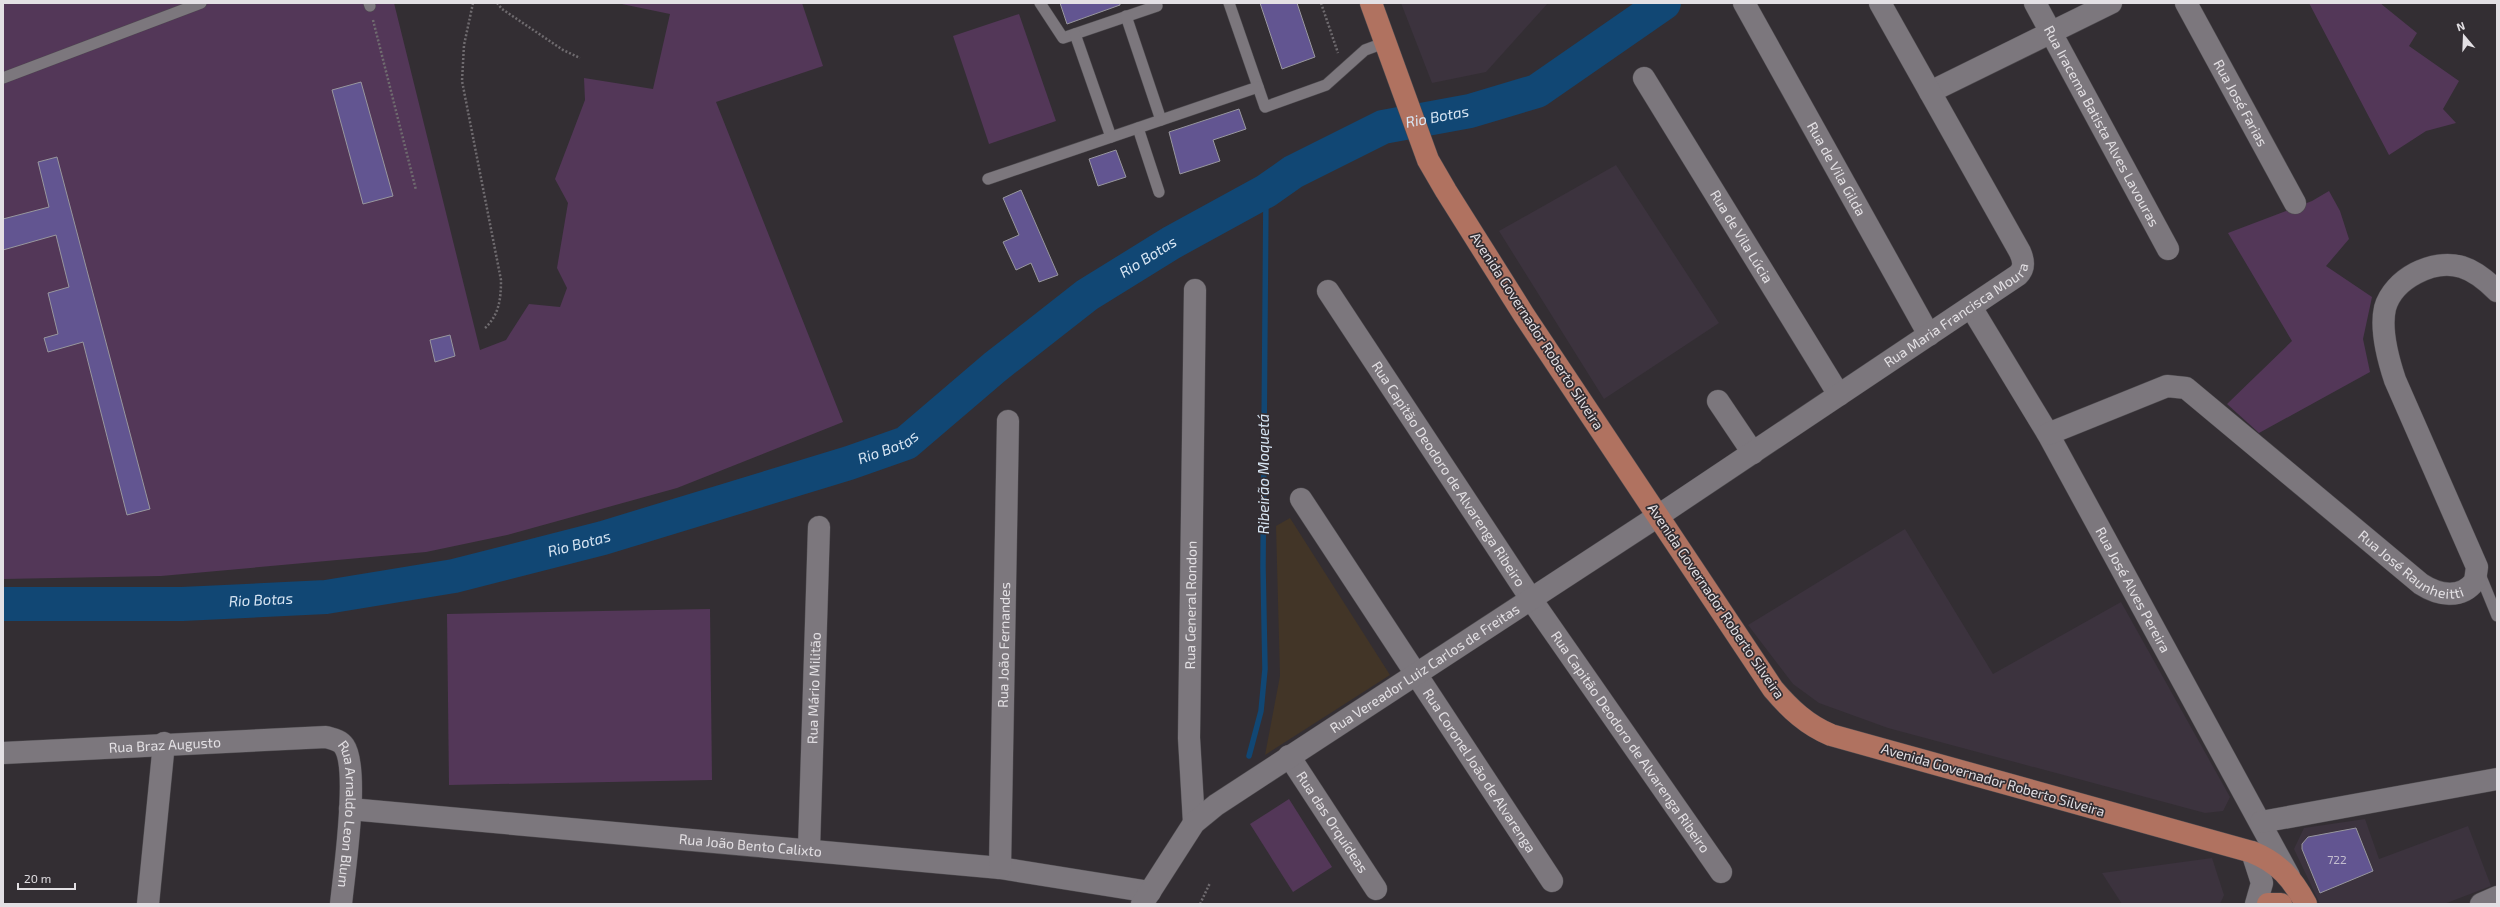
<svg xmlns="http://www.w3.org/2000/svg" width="2500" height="907" viewBox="0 0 2500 907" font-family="'Exo 2',sans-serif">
	<rect width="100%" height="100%" fill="#332e33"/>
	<g fill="#3c333e">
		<path d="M1401,3h147l-62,69 -54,11z"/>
		<path d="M1616,165l103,158 -115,76 -105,-168z"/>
		<path d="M1905,529l88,145 128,-72 109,195 -7,14 -18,2 -317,-85 -69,-25 -26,-19 -45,-59z"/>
		<path d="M2365,819l14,40 89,-33 23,60 -47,18h-124l-26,-55 10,-21z"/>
		<path d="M2212,858l12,37 -4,9h-98l-20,-31z"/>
	</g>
	<path fill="#423527" d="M1290,518l100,157 -125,80 15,-79 -4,-150z"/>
	<g fill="#533758">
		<path d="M3,3h391l86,347 26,-10 23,-36 31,3 7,-19 -10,-20 11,-65 -13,-24 30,-79 -1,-22 69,11 17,-75 -53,-11h185l21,63 -107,36 127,320 -166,66 -170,47 -81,17 -265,24 -158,3z"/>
		<path d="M2309,3h71l37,30 -8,13 50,35 -16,28 13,14 -30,8 -37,24z"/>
		<path d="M1019,14l37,107 -67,23 -36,-108z"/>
		<path d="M2329,191l11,20 9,28 -23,27 46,31 -9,42 7,33 -111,61 -32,-29 65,-63 -64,-108 84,-32z"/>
		<path d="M710,609l2,171 -263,5 -2,-171z"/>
		<path d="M1289,799l43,68 -39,25 -43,-68z"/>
	</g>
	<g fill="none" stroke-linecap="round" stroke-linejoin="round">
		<path stroke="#114774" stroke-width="5.5" d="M1249,756l12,-45 4,-42 -2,-102 3,-376"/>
		<path stroke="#114774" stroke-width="34" id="s1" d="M3,604h179l144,-7 128,-21 149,-38 246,-75 57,-20 89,-76 92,-72 84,-52 95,-52 27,-19 90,-45 87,-16 67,-20 127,-88"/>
	</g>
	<g fill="#625591" stroke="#98979e">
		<path d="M1060,3h60v2l-53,19z"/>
		<path d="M1260,3h37l18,54 -33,12z"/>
		<path d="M361,82l32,114 -30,8 -31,-114z"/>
		<path d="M1239,109l7,20 -33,11 7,21 -40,13 -11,-42z"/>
		<path d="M1116,150l10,27 -28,9 -9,-27z"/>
		<path d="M57,157l93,352 -23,6 -44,-173 -35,10 -4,-14 14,-4 -10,-41 21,-6 -13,-52 -53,15v-31l46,-12 -11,-45z"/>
		<path d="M1021,190l37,85 -19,7 -8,-19 -15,7 -13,-28 16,-7 -16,-37z"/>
		<path d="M450,335l5,21 -20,6 -5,-22z"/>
		<path d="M2356,828l17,43 -53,22 -18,-44v-5l6,-7z"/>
	</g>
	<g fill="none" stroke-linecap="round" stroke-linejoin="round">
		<defs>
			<g id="service">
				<path d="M369,3l1,3"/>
				<path d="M1040,3l23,35 94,-32"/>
				<path d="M1229,3l36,104 61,-22 39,-35 19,-7"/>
				<path d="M1126,16l35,104"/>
				<path d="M1075,34l36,103"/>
				<path d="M3,78l198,-75"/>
				<path d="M1138,128l21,64"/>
				<path d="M988,179l270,-92"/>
				<path d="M2479,572l18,44"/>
			</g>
			<g id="minor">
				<path id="s2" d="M1744,3l185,332"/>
				<path id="s3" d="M2035,3l133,246"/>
				<path id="s4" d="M2186,3l109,200"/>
				<path id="s5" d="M1644,78l195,317"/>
				<path d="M1930,92l181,-89"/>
				<path id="s6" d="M1328,291l203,308 190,273"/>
				<path id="s7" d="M1971,307l77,127 241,442"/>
				<path d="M1718,401l35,52"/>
				<path id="s8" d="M2048,434l119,-48 19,2 235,196c17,11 40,16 54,-3l2,-14 -82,-187c-7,-21 -15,-50 -10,-72 8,-29 48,-50 77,-41 13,4 25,14 35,24"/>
				<path id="s9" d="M1301,499l251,382"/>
				<path id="s10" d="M1658,516l360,-241c7,-7 6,-14 2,-23l-140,-249"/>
				<path id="s11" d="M3,753l323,-16c7,2 14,3 18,9 16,23 0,127 -3,158"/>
				<path id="s12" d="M1289,756l87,133"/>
				<path id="s13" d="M350,809l650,59 150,24"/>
				<path d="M2261,822l236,-43"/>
				<path id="s14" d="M1194,823l-5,-85 6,-448"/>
				<path id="s15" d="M809,849l10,-322"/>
				<path id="s16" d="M1000,868l8,-447"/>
				<path d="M148,904l16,-161"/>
				<path d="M2481,904l16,-7"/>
			</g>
			<g id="tertiary">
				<path d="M2252,852l10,31 -6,21"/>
				<path id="s17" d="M1142,904l52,-81 22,-18 442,-289"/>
			</g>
			<g id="primary">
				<path d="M1371,3l57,157 18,31 78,124 249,374c17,20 34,36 58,46l421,117c27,11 40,26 54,52"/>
				<path d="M2268,904h13"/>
			</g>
		</defs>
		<use href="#service" stroke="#4e4b4f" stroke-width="12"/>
		<use href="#minor" stroke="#4e4b4f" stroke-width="23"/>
		<use href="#tertiary" stroke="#4e4b4f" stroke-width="23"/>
		<use href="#primary" stroke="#4e4b4f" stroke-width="23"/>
		<g stroke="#6f6b6f" stroke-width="2.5" stroke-dasharray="2 2" stroke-linecap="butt">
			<path d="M473,3l-9,42 -2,36 39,199c0,19 -2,35 -16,48"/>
			<path d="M497,3l5,6 61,41 17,8"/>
			<path d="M1321,3l17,50"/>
			<path d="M373,20l43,170"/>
			<path d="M1200,904l10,-21"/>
		</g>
		<use href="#service" stroke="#7c777d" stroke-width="11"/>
		<use href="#minor" stroke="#7c777d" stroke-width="22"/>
		<use href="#tertiary" stroke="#7c777d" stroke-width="22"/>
		<use href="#primary" stroke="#b07260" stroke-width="22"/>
	</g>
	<g text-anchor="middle" stroke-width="3.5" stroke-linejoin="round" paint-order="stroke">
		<g font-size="12" fill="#c3bdcf">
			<text x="2337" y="864">722</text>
		</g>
		<g font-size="14" fill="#e3e0e4" stroke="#332e33">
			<text dy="5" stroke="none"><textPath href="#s4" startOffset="114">Rua José Farias</textPath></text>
			<text dy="5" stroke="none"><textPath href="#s3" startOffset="140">Rua Iracema Batista Alves Lavouras</textPath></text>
			<text dy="5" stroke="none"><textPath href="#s2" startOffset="190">Rua de Vila Gilda</textPath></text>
			<text dy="5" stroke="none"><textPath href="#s5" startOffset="186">Rua de Vila Lúcia</textPath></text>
			<text dy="5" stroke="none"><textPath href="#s10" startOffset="360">Rua Maria Francisca Moura</textPath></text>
			<text transform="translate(1537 331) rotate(57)" y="5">Avenida Governador Roberto Silveira</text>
			<text dy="5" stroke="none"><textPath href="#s6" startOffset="219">Rua Capitão Deodoro de Alvarenga Ribeiro</textPath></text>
			<text dy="5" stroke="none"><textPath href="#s8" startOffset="436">Rua José Raunheitti</textPath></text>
			<text dy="5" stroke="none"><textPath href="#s7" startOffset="326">Rua José Alves Pereira</textPath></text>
			<text transform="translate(1716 601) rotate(56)" y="5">Avenida Governador Roberto Silveira</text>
			<text dy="5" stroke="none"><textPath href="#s14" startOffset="218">Rua General Rondon</textPath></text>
			<text dy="5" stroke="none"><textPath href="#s16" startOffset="223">Rua João Fernandes</textPath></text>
			<text dy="5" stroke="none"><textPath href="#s17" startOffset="374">Rua Vereador Luiz Carlos de Freitas</textPath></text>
			<text dy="5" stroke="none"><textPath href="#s15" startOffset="161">Rua Mário Militão</textPath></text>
			<text dy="5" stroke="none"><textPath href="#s6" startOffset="543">Rua Capitão Deodoro de Alvarenga Ribeiro</textPath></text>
			<text dy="5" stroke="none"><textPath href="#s11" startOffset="162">Rua Braz Augusto</textPath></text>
			<text dy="5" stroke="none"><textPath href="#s9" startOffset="325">Rua Coronel João de Alvarenga</textPath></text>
			<text transform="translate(1993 780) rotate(16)" y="5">Avenida Governador Roberto Silveira</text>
			<text dy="5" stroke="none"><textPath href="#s11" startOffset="413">Rua Arnaldo Leon Blum</textPath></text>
			<text dy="5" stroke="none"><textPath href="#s12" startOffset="79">Rua das Orquídeas</textPath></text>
			<text dy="5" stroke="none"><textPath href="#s13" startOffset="402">Rua João Bento Calixto</textPath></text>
		</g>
		<g font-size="15" font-style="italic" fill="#d7e5f3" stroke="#332e33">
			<text dy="5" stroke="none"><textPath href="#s1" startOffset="1554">Rio Botas</textPath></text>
			<text dy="5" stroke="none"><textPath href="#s1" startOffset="1230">Rio Botas</textPath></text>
			<text dy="5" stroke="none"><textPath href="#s1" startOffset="906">Rio Botas</textPath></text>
			<text transform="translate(1264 474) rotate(-90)" y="5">Ribeirão Moquetá</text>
			<text dy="5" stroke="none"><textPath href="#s1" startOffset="582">Rio Botas</textPath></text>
			<text dy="5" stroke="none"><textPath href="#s1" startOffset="258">Rio Botas</textPath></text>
		</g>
	</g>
	<rect width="2500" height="907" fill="none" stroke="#e3e0e4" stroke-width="8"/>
	<g transform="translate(2464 36) rotate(341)" stroke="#332e33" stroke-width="3" paint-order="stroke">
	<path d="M0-3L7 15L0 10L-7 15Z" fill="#e3e0e4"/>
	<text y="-6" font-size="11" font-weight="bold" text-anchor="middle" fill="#e3e0e4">N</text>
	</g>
	<path d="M18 883v6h57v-6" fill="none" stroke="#e3e0e4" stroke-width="2"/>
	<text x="24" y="883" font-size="12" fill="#e3e0e4" stroke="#332e33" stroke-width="3" paint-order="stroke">20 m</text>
</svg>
